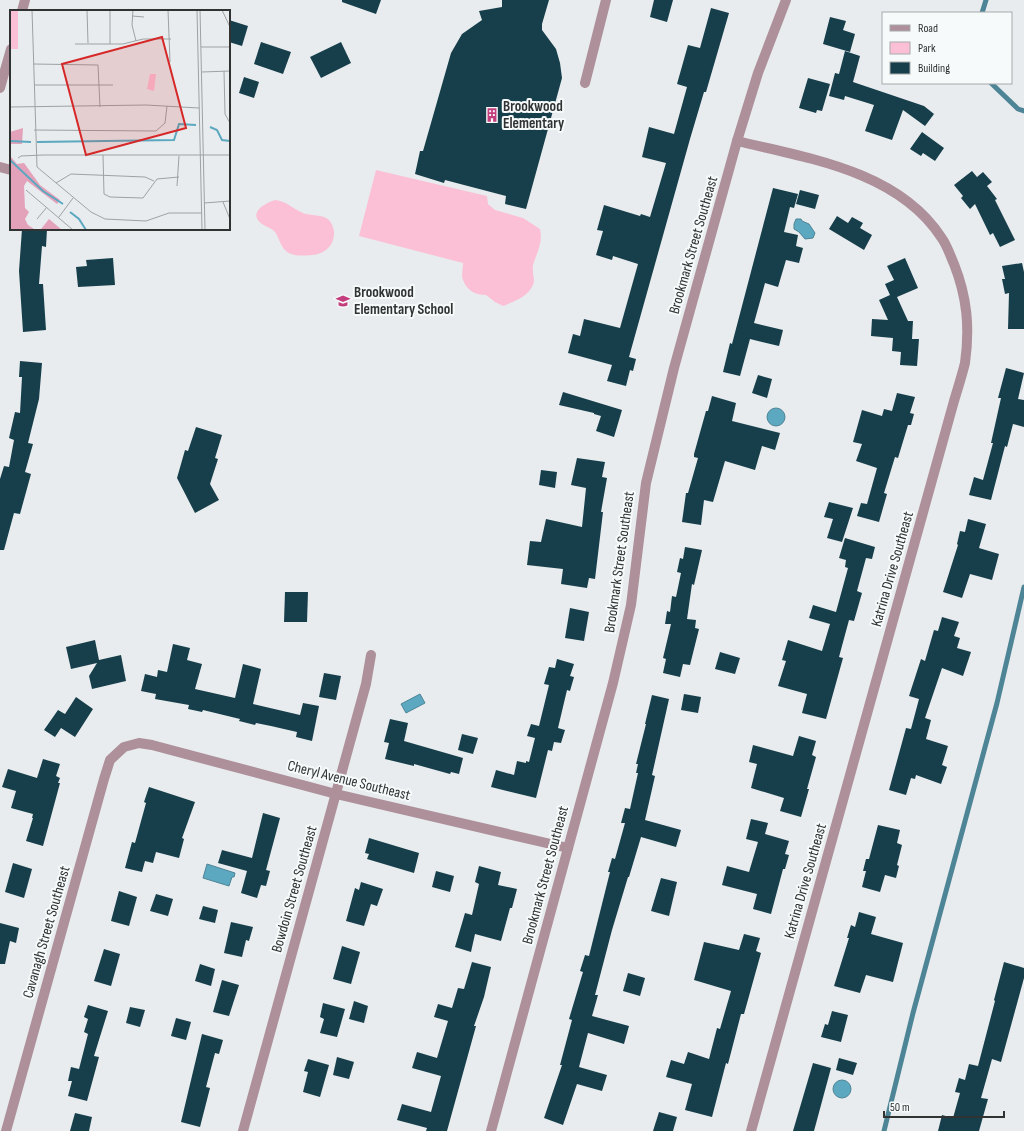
<svg xmlns="http://www.w3.org/2000/svg" width="1024" height="1131" viewBox="0 0 1024 1131" font-family="'Sofia Sans Condensed',sans-serif">
	<rect width="100%" height="100%" fill="#e8ecee"/>
	<g fill="#fbc0d5">
		<path d="M376,170l111,26 1,8 7,6 28,8 17,11c3,14 -3,23 -7,36 -1,6 1,11 1,16 -3,15 -19,20 -31,25l-8,-4 -9,-7c-10,0 -19,-4 -23,-15 -2,-4 0,-12 0,-17l-104,-27z"/>
		<path d="M275,200c12,1 18,9 28,13 8,3 19,1 26,7 3,3 4,7 5,11 1,14 -9,23 -22,24 -12,1 -24,2 -30,-9 -3,-5 -4,-10 -7,-14 -3,-4 -9,-5 -13,-8 -15,-11 3,-21 13,-24z"/>
	</g>
	<g fill="#5ba8c0" stroke="#4e8596">
		<path d="M796,219h5l1,2 7,3 6,9 -2,5 -8,1 -6,-7 -5,-3v-5z"/>
		<circle cx="776" cy="417" r="9"/>
		<path d="M420,694l5,9 -19,10 -5,-9z"/>
		<path d="M207,864l28,9 -1,4h-2l-3,9 -26,-8z"/>
		<circle cx="842" cy="1089" r="9"/>
	</g>
	<g fill="none" stroke-linecap="round" stroke-linejoin="round">
		<g stroke="#4e8596" stroke-width="5">
			<path d="M982,13l4,-13"/>
			<path d="M991,83l27,26 6,2"/>
			<path d="M884,1131l29,-118 84,-310 27,-116"/>
		</g>
	</g>
	<g fill="#163f4b">
		<path d="M342,0h39l-5,14 -34,-12z"/>
		<path d="M502,0h47l-7,24v6l14,19 4,14 2,15 -36,131 -21,-5 1,-8 -61,-16 -1,3 -29,-9 5,-23h3l28,-98 11,-19 20,-14 -3,-9 23,-4z"/>
		<path d="M654,0h19l-6,22 -17,-5z"/>
		<path d="M711,8l18,5 -23,79h-2l-14,47 -61,218 7,2 -3,12 -3,-1 -4,16 -19,-5 5,-16 -44,-12 5,-19 7,2 4,-17 36,9 18,-64 -25,-8 -1,4 -16,-5 7,-24 -6,-1 7,-25 36,11 1,-2 9,3 16,-54 -24,-6 7,-30 25,7 13,-47 -10,-3 11,-39 12,3z"/>
		<path d="M830,17l16,4 -3,9 12,4 -5,18 -27,-8z"/>
		<path d="M229,20l19,6 -6,20 -13,-4z"/>
		<path d="M261,42l30,10 -8,22 -29,-10z"/>
		<path d="M341,42l10,21 -30,15 -11,-21z"/>
		<path d="M845,51l15,5 -7,26 71,24 10,8 -9,12 -22,-16 -11,30 -27,-9 9,-26 -29,-9 -1,4 -15,-4 6,-23 4,1z"/>
		<path d="M244,77l15,5 -5,16 -15,-5z"/>
		<path d="M808,78l22,6 -8,27 -5,-1 -1,3 -17,-5z"/>
		<path d="M922,132l22,16 -9,13 -12,-8 -2,3 -11,-7z"/>
		<path d="M972,171l5,6 6,-5 9,10 -5,4 10,13 -2,1 20,40 -15,7 -7,-14 -3,2 -15,-31 -5,5 -9,-11 2,-2 -9,-11z"/>
		<path d="M773,188l25,6 -4,14 -4,-1 -6,25 14,3 -2,11 7,2 -4,15 -13,-3 -8,27 -13,-4 -11,40 29,7 -4,16 -29,-7 -10,37 -17,-4 7,-29 2,1z"/>
		<path d="M800,190l19,5 -4,14 -19,-5z"/>
		<path d="M837,216l11,7 4,-6 11,6 -3,5 12,7 -8,15 -35,-21z"/>
		<path d="M22,229h25l-1,18 -4,-1 -3,38h4l3,46 -23,2 -4,-61z"/>
		<path d="M113,258l2,27 -37,2 -2,-20 11,-1 -1,-6z"/>
		<path d="M905,258l13,30 -21,9 11,24h5l-1,18h7l-2,27 -17,-1 1,-13 -9,-1 1,-13 -22,-2 1,-17 16,1 -9,-20 11,-5 -5,-11 9,-4 -7,-14z"/>
		<path d="M1022,263l2,9v57h-16l1,-36 -4,1 -3,-15h3l-3,-13z"/>
		<path d="M20,361l22,2 -3,36 -11,44 5,1 -8,28 6,2 -11,40 -6,-1 -10,37h-4v-71l4,-13 5,1 5,-27 -5,-2 6,-26 5,1 2,-36h-3z"/>
		<path d="M1006,368l18,5 -6,26 6,1v27l-11,-3 -6,23 -2,-1 -14,54 -22,-5 5,-18 9,3 10,-37h-2l10,-45h-3z"/>
		<path d="M758,375l14,4 -5,19 -15,-5z"/>
		<path d="M563,392l59,18 -8,27 -18,-6 5,-15 -7,-2v-1l-35,-8z"/>
		<path d="M897,393l18,4 -5,16 4,1 -3,11h-3l-10,33 -3,-1 -11,36 3,1 -8,28 -22,-6 4,-13 6,1 10,-36 -21,-7 6,-17 -9,-2 9,-32 20,6 2,-7 8,2z"/>
		<path d="M712,396l24,7 -4,18 48,12 -5,17 -13,-4 -7,24 -30,-9 -12,41 -9,-2 -3,25 -19,-3 4,-29h2l10,-35 -4,-1v-3l12,-43h2z"/>
		<path d="M196,427l26,8 -7,23 3,1 -8,25 9,16 -24,13 -18,-35 8,-28 3,1z"/>
		<path d="M577,458l28,4 -3,15 5,1 -6,34h2l-8,67 -6,-1 -2,10 -26,-4 2,-15 -36,-4 3,-24 11,1 5,-23 36,8 4,-39 -15,-3z"/>
		<path d="M541,470l16,2 -2,16 -16,-3z"/>
		<path d="M829,502l24,6 -11,34 -15,-4 6,-19 -9,-2z"/>
		<path d="M968,519l18,5 -7,24 20,6 -7,26 -22,-6 -8,24 -19,-6 15,-47 -1,-1 3,-13 5,1z"/>
		<path d="M845,538l30,9 -3,12 -6,-1 -9,33 5,2 -8,28 -5,-1 -10,37 4,1 -17,61 -24,-6 5,-19 -29,-8 8,-25 -4,-1 6,-20 34,11 8,-27 -21,-6 4,-13 23,7 12,-44 -3,-1 1,-7 -7,-2z"/>
		<path d="M685,547l17,3 -8,35 -2,-1 -5,35 9,1 -1,8 4,1 -9,36 -7,-1 -3,13 -17,-4 3,-14 -3,-1 8,-34h-6l2,-13 3,1 2,-16 4,1 5,-24 -4,-1 3,-14 3,1z"/>
		<path d="M285,592h23l-1,30h-23z"/>
		<path d="M570,608l19,4 -5,29 -19,-3z"/>
		<path d="M942,617l17,5 -5,14 6,2 -3,10 14,4 -8,24 -21,-8 -17,50 6,2 -5,19 22,7 -6,19 5,2 -6,17 -25,-9 -1,4 -4,-1 -5,17 -17,-5 17,-62 5,1 8,-30 -10,-3 12,-37 4,2 9,-31 4,1z"/>
		<path d="M95,640l4,20 22,-5 5,26 -34,8 -3,-13 8,-13 -26,6 -5,-22z"/>
		<path d="M173,644l17,4 -3,12 15,4 -7,25 40,9 8,-34 18,5 -8,35 47,11 3,-12 16,3 -7,35 -16,-4 1,-5 -26,-6 -15,-3 -1,2 -16,-4 1,-2 -37,-9 -1,2 -14,-3 1,-4 -34,-6 1,-5 -15,-3 4,-17 12,3 1,-7 9,2z"/>
		<path d="M720,652l20,6 -5,16 -20,-5z"/>
		<path d="M557,659l17,5 -4,12 4,1 -4,14 -3,-1 -9,38 7,2 -4,13 -7,-1 -2,9 -4,-1 -12,48 -45,-11 5,-17 18,5 3,-14 9,2v-2l3,1 6,-24 -8,-2 4,-12 8,2 10,-41 -5,-1 5,-17 6,1z"/>
		<path d="M324,673l17,3 -5,24 -17,-3z"/>
		<path d="M684,694l17,3 -3,16 -17,-3z"/>
		<path d="M652,695l17,4 -17,76 3,1 -10,44 36,10 -5,17 -35,-10 -12,40h-1l-16,53 -17,65h3l-6,21 37,10 -5,18 -36,-11 -9,34 28,8 -5,16 -25,-7 -14,41 -19,-7 18,-53h-2l12,-45 -3,-1 14,-47 -3,-1 5,-16 4,1 21,-84h-2l4,-14 3,1 10,-36h-4l4,-15 5,1 8,-36h-2l2,-9h-2l10,-40h-1z"/>
		<path d="M76,697l17,12 -18,28 -14,-9 -6,9 -11,-7 14,-20 7,4z"/>
		<path d="M390,719l18,4 -4,18 59,17 -4,16 -8,-2 -1,2 -36,-10v2l-29,-7 4,-16 -5,-1z"/>
		<path d="M462,734l16,4 -5,16 -15,-4z"/>
		<path d="M799,736l17,5 -4,14 4,2 -9,32h2l-8,28 -21,-6 4,-13 -33,-10 6,-24 -8,-2 4,-17 40,11z"/>
		<path d="M43,759l17,5 -4,12 4,2 -2,5h2l-17,63 -17,-5 7,-23h-1l1,-4 -22,-6 5,-17 -14,-4 6,-18 29,9z"/>
		<path d="M149,787l46,15 -13,36 2,1 -5,19 -23,-6 -3,11 -8,-2 -3,11 -17,-4 7,-26 3,1 11,-40 -2,-1z"/>
		<path d="M263,813l17,5 -14,52 4,1 -4,15 -5,-1 -4,13 -16,-5 6,-22 -29,-8 4,-13 30,8z"/>
		<path d="M751,819l17,4 -3,11 24,7 -4,13 4,1 -4,14h-2l-12,45 -18,-5 4,-15 -35,-9 5,-19 22,6 9,-30 -12,-3z"/>
		<path d="M878,825l22,5 -3,13 5,2 -5,20 2,1 -3,12 -11,-3 -5,17 -18,-5 4,-16h-3l3,-12h3z"/>
		<path d="M369,838l50,15 -5,20 -47,-14 2,-5 -4,-1z"/>
		<path d="M13,863l19,6 -8,29 -19,-6z"/>
		<path d="M479,866l22,6 -3,13 19,4 -5,19h-2l-9,33 -26,-7 -4,18 -16,-5 10,-34 7,2 7,-31 -4,-2z"/>
		<path d="M436,871l18,5 -4,16 -18,-5z"/>
		<path d="M661,878l16,4 -8,34 -18,-5z"/>
		<path d="M361,882l22,7 -6,17 -6,-2 -7,22 -18,-5 9,-33 4,2z"/>
		<path d="M119,891l18,6 -8,29 -18,-5z"/>
		<path d="M156,894l17,5 -5,17 -18,-5z"/>
		<path d="M203,906l15,4 -3,13 -16,-4z"/>
		<path d="M859,912l17,5 -5,17 32,9 -10,39 -27,-7 -6,18 -26,-7 15,-48h-2l4,-13 4,2z"/>
		<path d="M231,922l22,5 -4,14 -3,-1 -4,17 -18,-4z"/>
		<path d="M0,923l19,5 -3,15 -6,-2 -5,23h-5z"/>
		<path d="M744,934l16,4 -4,13 5,2 -17,61h-3l-13,50 -2,-1 -14,54 -27,-7 7,-26 -26,-7 5,-17 13,4 4,-12 21,7 8,-31 3,1 11,-38 -37,-11 10,-38 35,8z"/>
		<path d="M342,946l18,6 -9,32 -18,-5z"/>
		<path d="M104,949l16,5 -9,32 -17,-5z"/>
		<path d="M472,962l19,5 -7,30 -10,29h2l-29,105h-21l1,-3 -30,-8 5,-16 29,8 10,-36 -29,-8 5,-16 20,6 11,-37 -14,-4 4,-13 14,4 6,-20 6,1z"/>
		<path d="M1004,962l20,6v10l-23,84 -9,-3 -11,39 7,1 -9,32h-41l4,-16 11,3 7,-25 -5,-1 4,-14 6,2 4,-16 9,2 17,-65 -1,-1z"/>
		<path d="M200,964l15,5 -4,17 -16,-5z"/>
		<path d="M628,973l17,5 -5,18 -17,-5z"/>
		<path d="M222,980l17,5 -10,31 -16,-4z"/>
		<path d="M354,1001l14,5 -4,17 -15,-4z"/>
		<path d="M323,1003l22,6 -8,28 -17,-4 4,-14 -4,-2z"/>
		<path d="M88,1005l20,6 -14,45 5,1 -12,44 -19,-5 4,-15h-4l3,-14 8,2 9,-35 -4,-2 4,-13 -4,-2z"/>
		<path d="M130,1007l15,3 -5,17 -14,-4z"/>
		<path d="M832,1011l16,4 -7,27 -20,-5 4,-13 3,1z"/>
		<path d="M176,1018l15,4 -5,18 -15,-4z"/>
		<path d="M202,1034l21,6 -4,14 -4,-1 -9,34 4,1 -10,39 -19,-5z"/>
		<path d="M337,1057l17,5 -5,17 -16,-4z"/>
		<path d="M839,1058l18,5 -4,12 -17,-5z"/>
		<path d="M308,1059l21,6 -9,32 -17,-5 5,-20 -4,-1z"/>
		<path d="M813,1063l18,5 -17,63h-21z"/>
		<path d="M659,1112l18,5 -4,14h-20z"/>
		<path d="M75,1113l17,4 -3,14h-19z"/>
	</g>
	<g fill="none" stroke-linecap="round" stroke-linejoin="round">
		<g stroke="#ad909a" stroke-width="10">
			<path d="M22,11l3,-11"/>
			<path d="M585,83l21,-83"/>
			<path d="M0,88l11,-39"/>
			<path d="M737,141c71,17 161,30 204,96 6,8 9,18 13,27 13,33 16,63 11,99 -3,12 -7,25 -11,38l-203,730"/>
			<path d="M0,167l11,3"/>
			<path d="M6,1131l98,-352 6,-19 14,-13 15,-4 13,2 184,49 232,54"/>
			<path d="M243,1131l112,-407 11,-40 5,-29"/>
			<path d="M491,1131l122,-448 18,-78 15,-122 28,-115 63,-227 21,-68 28,-73"/>
		</g>
	</g>
	<defs>
		<symbol id="building-bare" viewBox="-9 -9 18 18"><path d="M-4-6H4V6H1V3H-1V6H-4ZM-2.5-4.3h1.7v1.8h-1.7ZM.8-4.3h1.7v1.8H.8ZM-2.5-1h1.7V.8h-1.7ZM.8-1h1.7V.8H.8Z" fill="#c43e7e" stroke="#f6fafb" stroke-width="2.5" paint-order="stroke"/></symbol>
		<symbol id="school-bare" viewBox="-9 -9 18 18"><path d="M0-5L7-2L0 1L-7-2ZM-4 1L0 2.5L4 1V4Q0 6-4 4Z" fill="#c43e7e" stroke="#f6fafb" stroke-width="2.5" paint-order="stroke"/></symbol>
	</defs>
	<g fill-rule="evenodd">
		<use href="#building-bare" x="482" y="105" width="20" height="20"/>
		<use href="#school-bare" x="333" y="291" width="20" height="20"/>
	</g>
	<g text-anchor="middle" stroke-width="4" stroke-linejoin="round" paint-order="stroke">
		<g font-size="15" font-weight="bold" fill="#313333" stroke="#f6fafb" text-anchor="start">
			<text x="503" y="111">Brookwood<tspan x="503" dy="17">Elementary</tspan></text>
			<text x="354" y="297">Brookwood<tspan x="354" dy="17">Elementary School</tspan></text>
		</g>
		<g font-size="15" fill="#313333" stroke="#f6fafb">
			<text transform="translate(693 245) rotate(-74)" y="5">Brookmark Street Southeast</text>
			<text transform="translate(619 562) rotate(-82)" y="5">Brookmark Street Southeast</text>
			<text transform="translate(892 569) rotate(-74)" y="5">Katrina Drive Southeast</text>
			<text transform="translate(349 780) rotate(14)" y="5">Cheryl Avenue Southeast</text>
			<text transform="translate(545 875) rotate(-75)" y="5">Brookmark Street Southeast</text>
			<text transform="translate(805 881) rotate(-74)" y="5">Katrina Drive Southeast</text>
			<text transform="translate(294 889) rotate(-74)" y="5">Bowdoin Street Southeast</text>
			<text transform="translate(46 932) rotate(-74)" y="5">Cavanagh Street Southeast</text>
		</g>
	</g>
	<g transform="translate(10 10)">
		<rect width="220" height="220" fill="#e8ecee"/>
		<path d="M0,0h8v39h-8zM140,64h6l-2,17 -7,-2z" fill="#fbc0d5"/>
		<path d="M13,118l-1,16h-11v13l6,7 7,-1 16,22 20,15 -3,4 -30,-23 -3,5 1,22 4,4 -4,7 3,6 6,4h7l8,-10 13,11h-52v-98z" fill="#e3a2ba"/>
		<path fill="none" stroke="#5ba8c0" stroke-width="2" d="M200,117l7,3 5,10 8,1M0,131l21,1M27,132l137,-2 5,-16 17,1M0,150l33,31 20,13M60,202l9,7 7,11"/>
		<path fill="none" stroke="#9fa2a3" stroke-width="1" d="M22,0l5,157 54,45 14,7 41,2 23,-8h33M77,0l1,33M100,0v34M123,0l-1,15 4,16M158,0l2,52M187,0l5,220M190,0l5,220M212,0l8,17M122,6l12,1M65,34h48l20,-5h28M191,37h29M23,54l65,1 2,42M0,56v57M214,61l1,43 5,9M192,62l28,-1M24,75h79M1,97l135,-2 53,3M24,120l122,1 9,-8 2,-17M93,145l1,39 6,3 33,1 14,-19 22,-2M8,148l3,-2 22,-1h187M46,173l15,-9 74,3 9,4M167,176l2,-30M16,180l47,40M213,192l7,17M194,193l26,-2M49,207l14,-19M27,209l10,-12"/>
		<path fill="#d62828" fill-opacity="0.15" stroke="#d62828" stroke-width="2" d="M152,27l24,91 -100,27 -24,-91z"/>
		<rect width="220" height="220" fill="none" stroke="#313333" stroke-width="2"/>
	</g>
	<rect x="882" y="12" width="130" height="72" fill="#f6fafb" stroke="#a7aaab"/>
	<rect x="890" y="25" width="20" height="6" fill="#ad909a" stroke="#a7aaab"/>
	<text x="918" y="32" font-size="12" fill="#313333">Road</text>
	<rect x="890" y="42" width="20" height="12" fill="#fbc0d5" stroke="#a7aaab"/>
	<text x="918" y="52" font-size="12" fill="#313333">Park</text>
	<rect x="890" y="62" width="20" height="12" fill="#163f4b" stroke="#a7aaab"/>
	<text x="918" y="72" font-size="12" fill="#313333">Building</text>
	<path d="M884 1111v6h120v-6" fill="none" stroke="#313333" stroke-width="2"/>
	<text x="890" y="1111" font-size="12" fill="#313333" stroke="#f6fafb" stroke-width="3" paint-order="stroke">50 m</text>
</svg>
